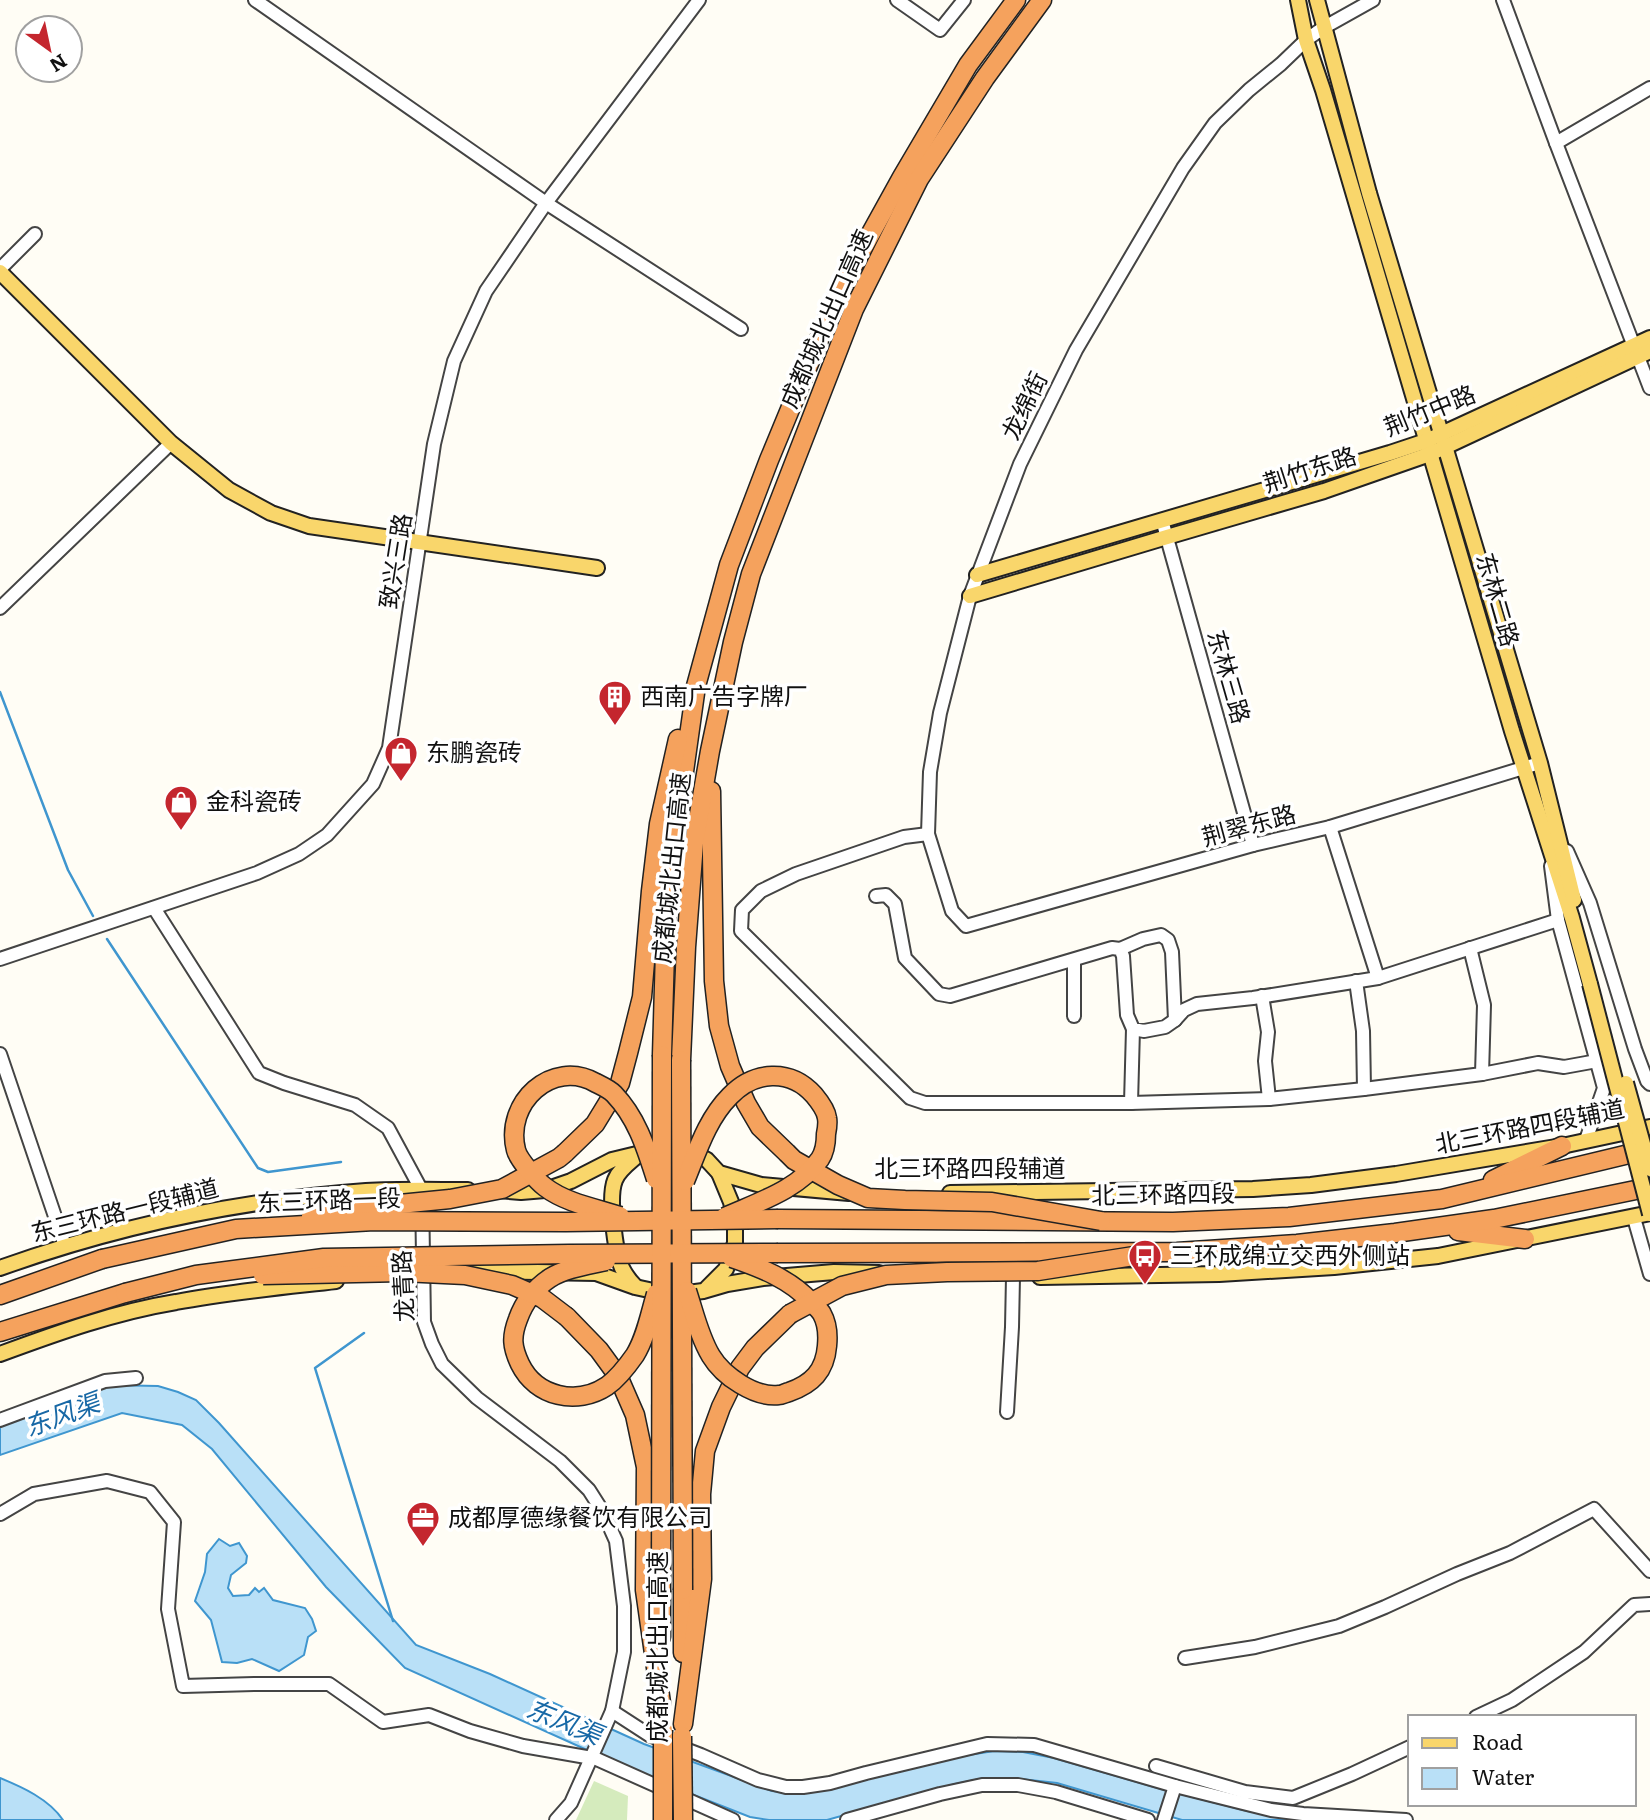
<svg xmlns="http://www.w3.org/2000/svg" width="1650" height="1820" viewBox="0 0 1650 1820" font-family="Literata,'Noto Sans SC',serif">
	<rect width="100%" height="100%" fill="#fffdf5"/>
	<path fill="#d5ebbd" d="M594,1781l34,15 -1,24h-51z"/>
	<g fill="#b9e0f7" stroke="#3f96cf" stroke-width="2">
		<path d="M106,1385l52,1 20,6 18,8 23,23 197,222 74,29 154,70 128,47 22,2 168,-37 32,-5 29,1 31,6 107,31 86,22 52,9h-117l-125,-37 -45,-5h-28l-29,6 -128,36h-58l-19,-3 -112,-44 -233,-105 -79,-81 -114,-138 -30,-24 -60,-12 -122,42v-31z"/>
		<path d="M219,1539l11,7 9,-3 8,13 -1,7 -15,12 -3,13 5,8 16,-1 6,-7 4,4 5,-4 9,12 32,8 7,11 4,12 -8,6 -4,18 -25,16 -27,-12 -15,4 -15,-1 -11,-42 -16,-19 10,-29 2,-18z"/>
		<path d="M0,1778c22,9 49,21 63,42h-63z"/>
	</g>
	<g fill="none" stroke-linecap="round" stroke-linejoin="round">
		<g stroke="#3f96cf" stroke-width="2.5">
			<path d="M0,692l68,178 25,46"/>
			<path d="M107,939l151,229 10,4 73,-10"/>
			<path d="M364,1333l-49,35 78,253"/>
		</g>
		<defs>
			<g id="minor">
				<path d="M255,0l291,203 195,126"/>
				<path d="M897,0l43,30 24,-30"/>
				<path d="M1373,0l-50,28 -17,12 -25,24 -32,26 -34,33 -32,45 -107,182 -56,114 -50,132 -30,117 -10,59 -2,62 24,77 14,15 287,-81 77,-18 203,-62"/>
				<path d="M1503,0l53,143 94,245"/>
				<path d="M1556,143l94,-55"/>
				<path d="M0,269l35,-35"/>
				<path d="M1162,520l91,325"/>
				<path d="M0,608l171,-165"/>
				<path d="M1330,827l48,151 180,-58"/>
				<path d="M928,834l-24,3 -108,37 -35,17 -19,19 -1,21 169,167 15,5h206l138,-4 95,-10 118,-15 2,-69 -14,-57"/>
				<path d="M1567,851l23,52 45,146 12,32 3,3"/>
				<path d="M1551,866l7,54 46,168 -18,52"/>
				<path d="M876,896l10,-1 9,9 10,54 34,36 11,2 162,-48 8,1 3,7 4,59 6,14 11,2 21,-4 10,-7 9,-10 13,-6 56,-6 125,-20"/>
				<path d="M154,908l105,165 25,10 71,22 33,23 34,63 2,131 8,22 10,20 35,34 83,63 29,29 14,22 13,29 8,65v46l-12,59 -41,92 -15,17"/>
				<path d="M1120,949l23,-10 18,-4 7,5 4,12 3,68"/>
				<path d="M0,959l257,-86 42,-19 28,-19 46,-51 16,-36 45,-304 20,-83 32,-70 60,-88 153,-203"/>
				<path d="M1074,960v56"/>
				<path d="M1356,981l7,50 1,58"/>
				<path d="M1262,996l6,36 -3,29 4,38"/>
				<path d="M0,1054l65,192"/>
				<path d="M1482,1074l56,-11 26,4 33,-6"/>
				<path d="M1131,1103l2,-74"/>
				<path d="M1634,1218l16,56"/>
				<path d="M1007,1412l5,-85 1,-50"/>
				<path d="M0,1420l105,-39 31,-3"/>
				<path d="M0,1514l34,-20 73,-13 43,11 24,30 -6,87 15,77 71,-2h75l54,38 46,-7 41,16 53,15 69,12"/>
				<path d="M1185,1658l70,-11 84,-21 46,-19 72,-33 53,-21 84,-44 56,62"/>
				<path d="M612,1711l37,24 52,20 57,25 28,7h17l27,-4 36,-10 121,-29 47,1 141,41 96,24 32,4 103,6"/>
				<path d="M1476,1717l36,-17 72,-48 50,-47 16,-1"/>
				<path d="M592,1757l141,63"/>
				<path d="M1156,1766l89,26 48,6 59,-24 58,-27"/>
				<path d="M847,1820l93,-26 42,-9h36l38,7 92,28"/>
				<path d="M1164,1820l11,-34"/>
			</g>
			<g id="major">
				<path d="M1298,0l8,40 17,50 189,641 60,187 18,66"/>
				<path d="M1317,0l52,193 171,570 34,137"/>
				<path d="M0,272l171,171 58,47 42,23 38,13 288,42"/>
				<path d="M977,575l413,-122 36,-12 224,-103"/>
				<path d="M970,596l197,-59 157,-46 106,-37 220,-103"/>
				<path d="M498,1190l23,2 24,-2 26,-9 41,-21 29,-7 51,-1 15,8 12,13 42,12 88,8"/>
				<path d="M950,1193l303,-4 58,-4 85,-11 166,-28 88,-19"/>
				<path d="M0,1268c117,-42 241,-68 366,-77 34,-2 68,-1 102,-1"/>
				<path d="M475,1271l121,2 39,14 37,8 31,-4 24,-7 36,-6 71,-6 45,1"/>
				<path d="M1040,1277l179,-3 115,-7 104,-11 212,-43"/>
				<path d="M635,1286c-5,-5 -10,-12 -13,-18 -7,-17 -14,-71 -7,-88 4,-10 14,-17 22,-24"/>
				<path d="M707,1288l19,-19 9,-26v-19l-4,-22 -12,-29"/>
				<path d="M0,1354c57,-21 115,-42 176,-52 52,-10 107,-15 160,-21"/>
			</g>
			<g id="highway">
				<path d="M711,791l3,190 5,45 11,40 16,37 14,24 27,26"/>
				<path d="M662,1055l4,-138 14,-117 16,-114 33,-121 40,-105 70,-169 63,-114 66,-112 48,-65"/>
				<path d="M681,1060l5,-113 8,-104 16,-92 23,-109 18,-68 103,-265 65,-130 66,-101 57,-78"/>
				<path d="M565,1153l30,-29 25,-41 8,-30 14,-56 9,-106 8,-67 19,-85"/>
				<path d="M1493,1180l69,-34"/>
				<path d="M778,1219l395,3 116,-5 153,-18 208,-50"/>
				<path d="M1458,1231l67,8"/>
				<path d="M778,1253l399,-1 120,-8 98,-11 99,-14 156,-32"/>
				<path d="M0,1295l102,-36"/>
				<path d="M567,1317l32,33 19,26 17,39 11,52 -1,123 16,113"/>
				<path d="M0,1332l125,-39"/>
				<path d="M661,1637v-45"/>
				<path d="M683,1653v-63"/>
				<path d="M683,1724l19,-145 -1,-85 4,-43 16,-44 19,-39 15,-20 35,-34"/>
			</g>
		</defs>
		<use href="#minor" stroke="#444" stroke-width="16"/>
		<use href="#major" stroke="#222" stroke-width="18"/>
		<use href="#highway" stroke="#222" stroke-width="21"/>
		<use href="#minor" stroke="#fff" stroke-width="12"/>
		<use href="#major" stroke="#f9d66b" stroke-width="14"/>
		<use href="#highway" stroke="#f5a25d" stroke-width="18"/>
		<defs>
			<g id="major-bridge">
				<path d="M1590,984l60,230"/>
				<path d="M1626,1083l24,86"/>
			</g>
			<g id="highway-bridge">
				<path d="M681,1060l2,530"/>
				<path d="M787,1153l7,7 44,25 30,13 37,2 87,2 109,19"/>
				<path d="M685,1181c12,-29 22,-62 45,-85 24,-25 60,-28 84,-1 5,6 12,15 13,23 1,5 0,11 -1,16 0,8 -2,19 -6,25 -22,31 -62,43 -95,58"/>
				<path d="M311,1216l38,-7 101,-10 52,-10 57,-31 6,-5"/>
				<path d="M620,1216c-25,-8 -54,-13 -75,-29 -8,-6 -27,-28 -29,-37 -12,-47 36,-92 80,-67 6,3 13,6 18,11 23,24 32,54 42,85"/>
				<path d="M102,1259l134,-30 138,-8 192,1 212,-3"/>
				<path d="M606,1261c-17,4 -40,7 -56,17 -15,10 -26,24 -32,41 -7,18 -6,28 2,45 16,33 57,42 87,22 10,-7 21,-21 28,-31 11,-18 15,-41 21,-61"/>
				<path d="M263,1275l139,-3 63,3 47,10 30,13 25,19"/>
				<path d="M687,1291c7,21 12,45 24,65 12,20 44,42 68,39 3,0 6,-2 10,-3 23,-8 36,-21 38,-46 1,-10 0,-23 -5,-32 -2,-4 -7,-8 -11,-12 -21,-23 -50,-34 -79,-44"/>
				<path d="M125,1293l71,-18 128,-17 245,-4 209,-1"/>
				<path d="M790,1314l52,-28 44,-11 61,-3 91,-1 115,-18"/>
				<path d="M661,1592l1,-537"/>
				<path d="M682,1736l1,84"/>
				<path d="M663,1820v-90"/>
			</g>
		</defs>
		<use href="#major-bridge" stroke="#222" stroke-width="18" stroke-linecap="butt"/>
		<use href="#highway-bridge" stroke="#222" stroke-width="21" stroke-linecap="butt"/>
		<use href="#major-bridge" stroke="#f9d66b" stroke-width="14"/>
		<use href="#highway-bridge" stroke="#f5a25d" stroke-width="18"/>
	</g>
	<defs>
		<symbol id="building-pin" viewBox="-11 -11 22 30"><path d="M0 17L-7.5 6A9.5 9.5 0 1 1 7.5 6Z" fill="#c4262e" stroke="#fff"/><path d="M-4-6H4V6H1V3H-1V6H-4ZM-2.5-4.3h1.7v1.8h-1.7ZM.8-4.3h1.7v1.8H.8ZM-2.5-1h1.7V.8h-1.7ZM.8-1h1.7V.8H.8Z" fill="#fff"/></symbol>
		<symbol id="shop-pin" viewBox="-11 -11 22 30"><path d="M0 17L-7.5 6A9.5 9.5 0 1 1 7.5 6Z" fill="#c4262e" stroke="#fff"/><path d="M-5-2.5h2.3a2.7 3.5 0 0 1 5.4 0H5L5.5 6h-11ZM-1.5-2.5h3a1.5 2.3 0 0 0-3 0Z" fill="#fff"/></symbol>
		<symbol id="bus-pin" viewBox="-11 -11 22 30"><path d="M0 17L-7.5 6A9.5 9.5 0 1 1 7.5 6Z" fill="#c4262e" stroke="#fff"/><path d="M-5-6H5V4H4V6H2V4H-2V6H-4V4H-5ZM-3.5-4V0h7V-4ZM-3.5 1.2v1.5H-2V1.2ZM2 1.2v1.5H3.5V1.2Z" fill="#fff"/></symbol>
		<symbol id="office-pin" viewBox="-11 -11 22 30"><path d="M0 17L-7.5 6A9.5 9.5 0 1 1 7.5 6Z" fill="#c4262e" stroke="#fff"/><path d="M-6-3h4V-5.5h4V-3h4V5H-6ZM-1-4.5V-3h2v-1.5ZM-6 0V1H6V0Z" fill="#fff"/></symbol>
	</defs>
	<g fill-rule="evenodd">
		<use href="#building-pin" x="596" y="678" width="38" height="52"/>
		<use href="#shop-pin" x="382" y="734" width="38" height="52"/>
		<use href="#shop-pin" x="162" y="783" width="38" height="52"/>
		<use href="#bus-pin" x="1126" y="1237" width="38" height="52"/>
		<use href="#office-pin" x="404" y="1499" width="38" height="52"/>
	</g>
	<g text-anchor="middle" stroke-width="7" stroke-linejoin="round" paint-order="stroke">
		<g font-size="24" fill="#111" stroke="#fff">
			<text transform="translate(827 319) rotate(-66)" y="8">成都城北出口高速</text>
			<text transform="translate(1025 406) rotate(-64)" y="8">龙绵街</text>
			<text transform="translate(1430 411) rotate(-22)" y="8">荆竹中路</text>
			<text transform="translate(1310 470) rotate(-18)" y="8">荆竹东路</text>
			<text transform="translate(396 561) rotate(-81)" y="8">致兴三路</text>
			<text transform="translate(1497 600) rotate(74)" y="8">东林二路</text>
			<text transform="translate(1228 677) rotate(74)" y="8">东林三路</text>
			<text transform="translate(1249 826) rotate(-15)" y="8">荆翠东路</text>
			<text transform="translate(672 868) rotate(-84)" y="8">成都城北出口高速</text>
			<text transform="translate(1530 1127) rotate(-11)" y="8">北三环路四段辅道</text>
			<text x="970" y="1177">北三环路四段辅道</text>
			<text transform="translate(1163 1195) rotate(-1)" y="8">北三环路四段</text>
			<text transform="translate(329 1201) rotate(-2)" y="8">东三环路一段</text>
			<text transform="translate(125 1211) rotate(-14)" y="8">东三环路一段辅道</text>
			<text transform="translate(404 1286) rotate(-93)" y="8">龙青路</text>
			<text transform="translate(658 1647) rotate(-90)" y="8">成都城北出口高速</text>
		</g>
		<g font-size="24" fill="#111" stroke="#fff" text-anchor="start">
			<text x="640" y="705">西南广告字牌厂</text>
			<text x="426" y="761">东鹏瓷砖</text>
			<text x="206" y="810">金科瓷砖</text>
			<text x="1170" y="1264">三环成绵立交西外侧站</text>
			<text x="448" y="1526">成都厚德缘餐饮有限公司</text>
		</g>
		<g font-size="26" font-style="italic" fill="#1768a6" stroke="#fff">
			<text transform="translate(62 1415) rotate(-20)" y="9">东风渠</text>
			<text transform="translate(564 1722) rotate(22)" y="9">东风渠</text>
		</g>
	</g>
	<rect x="1408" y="1715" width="228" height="91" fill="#ffffff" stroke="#a0a0a0" stroke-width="2"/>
	<rect x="1422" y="1738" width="35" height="10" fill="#f9d66b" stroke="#a0a0a0" stroke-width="2"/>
	<text x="1472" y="1750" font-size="21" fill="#111111">Road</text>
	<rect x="1422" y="1768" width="35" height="21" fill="#b9e0f7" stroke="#a0a0a0" stroke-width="2"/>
	<text x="1472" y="1785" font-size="21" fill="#111111">Water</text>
	<g transform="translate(49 49) rotate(147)"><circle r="33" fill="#ffffff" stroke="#a0a0a0" stroke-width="2"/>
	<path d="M0-5L12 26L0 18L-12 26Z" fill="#c4262e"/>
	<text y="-10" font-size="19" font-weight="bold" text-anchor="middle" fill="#111111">N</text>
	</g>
</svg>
